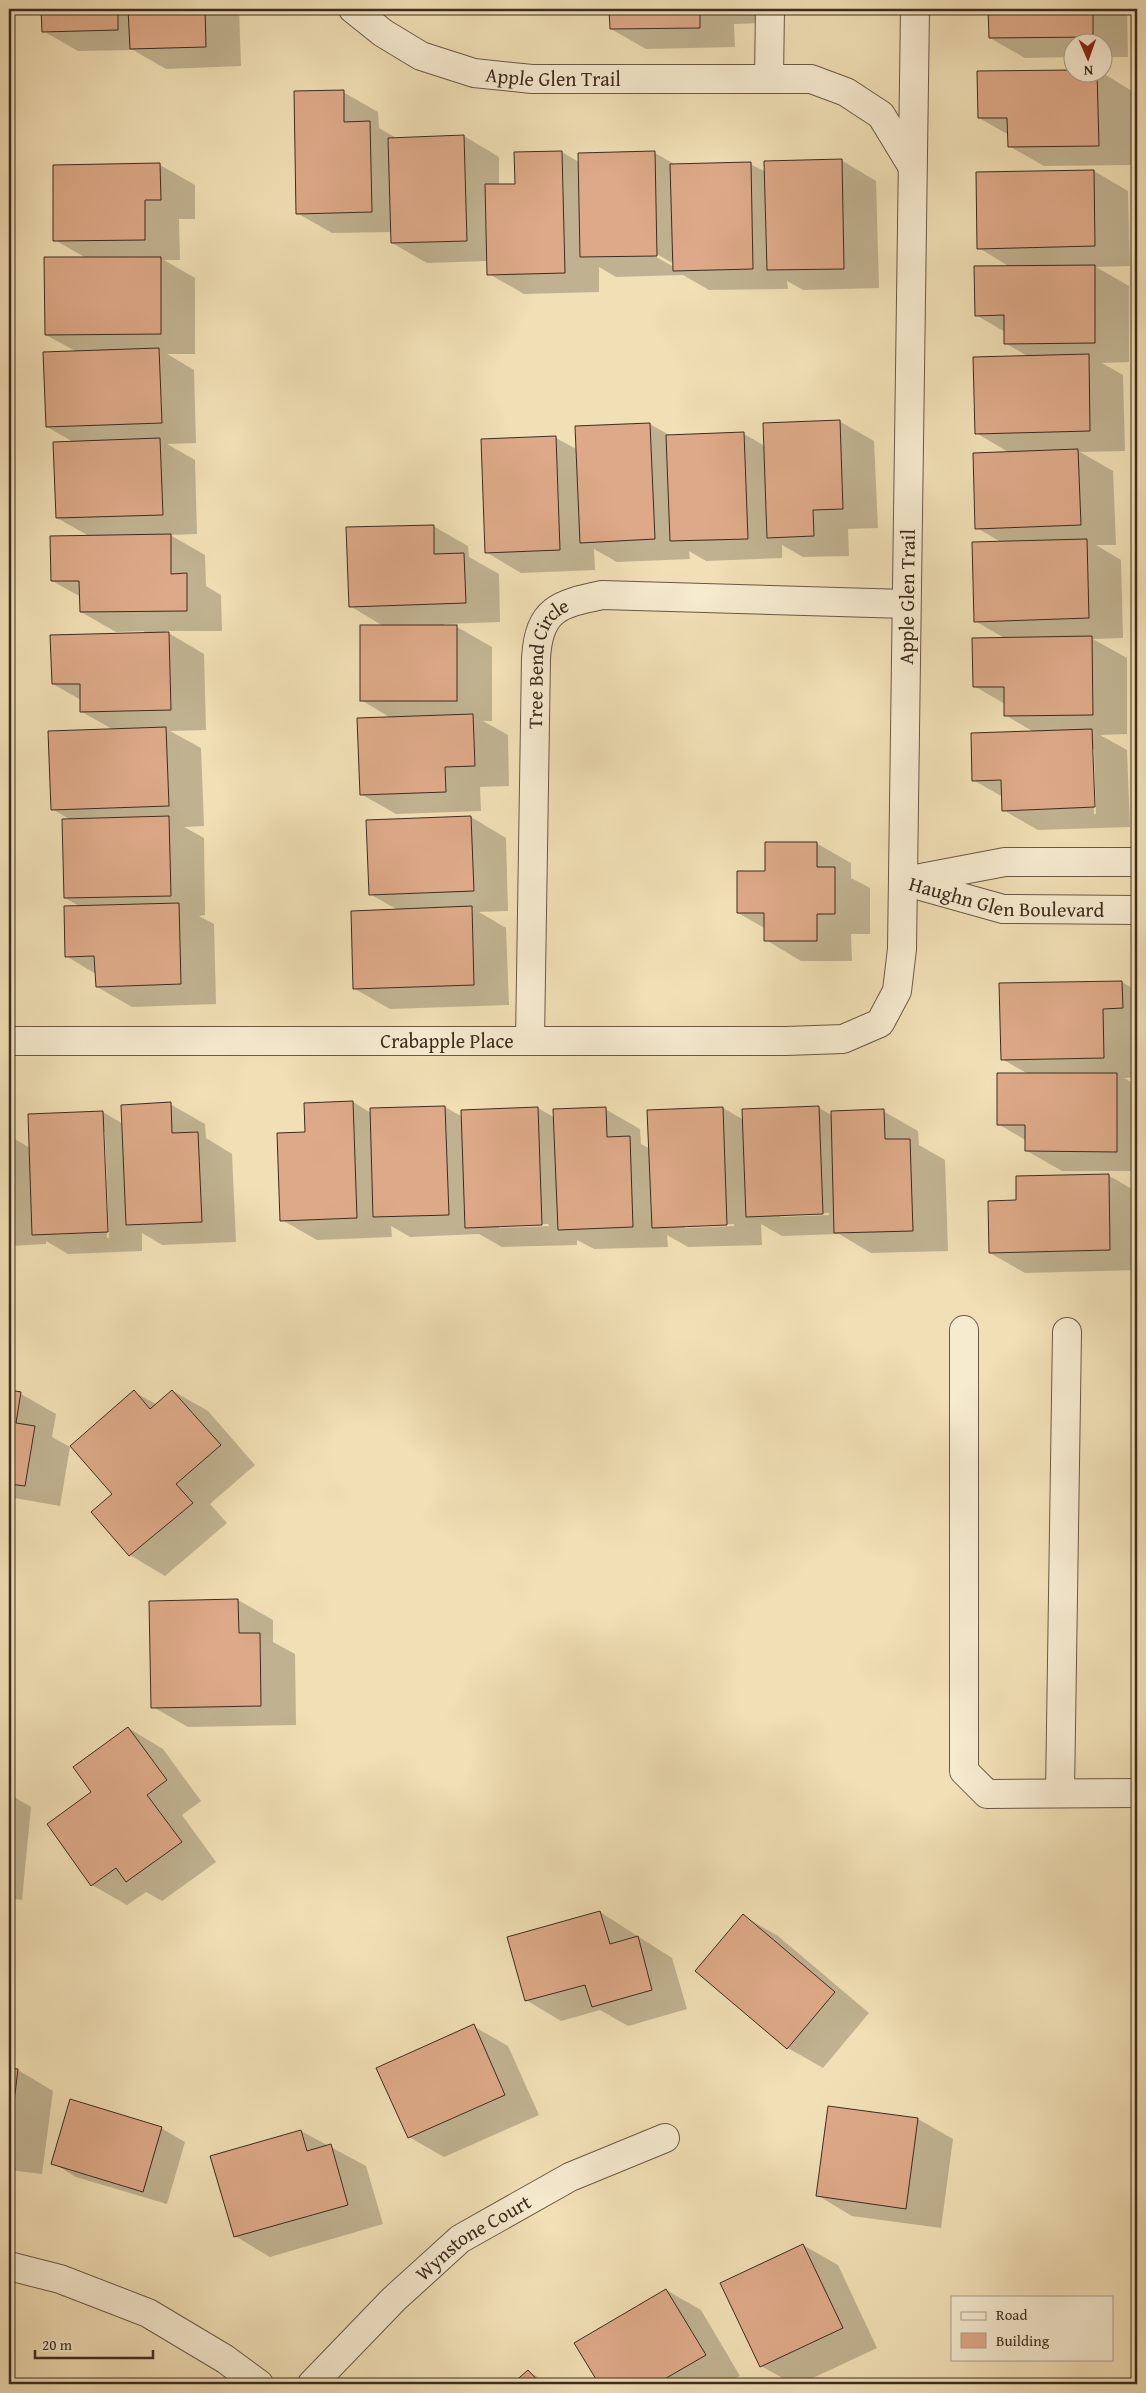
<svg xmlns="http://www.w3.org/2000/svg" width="1146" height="2393" viewBox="0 0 1146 2393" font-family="'Gentium Book Plus',serif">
	<rect width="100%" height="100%" fill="#f1dfb5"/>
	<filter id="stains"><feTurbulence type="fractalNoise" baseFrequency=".004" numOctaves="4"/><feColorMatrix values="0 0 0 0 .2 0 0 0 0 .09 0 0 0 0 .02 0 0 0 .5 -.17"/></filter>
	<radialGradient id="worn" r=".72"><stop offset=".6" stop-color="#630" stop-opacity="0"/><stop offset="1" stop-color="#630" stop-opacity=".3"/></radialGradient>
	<g fill="#0003" fill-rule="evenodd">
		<path d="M42,9h197l2,57 -75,3 -33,-19 -55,1 -35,-20z"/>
		<path d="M611,9h152l1,14 -30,1 1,23 -89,2 -35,-20z"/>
		<path d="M989,9h138l1,48h-24v-15h-30v15l-49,1 -35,-20z"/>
		<path d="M1074,72h27l31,19 1,74 -89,1 -35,-20v-11l-30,-17z"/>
		<path d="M343,92l35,20 1,16 19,11 66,-3 35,21v28h17l46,-33 17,10 76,-9 21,12 74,-1 16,8 75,-12 35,21 3,107 -76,2 -16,-9 1,8 -79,1 -26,-15 -67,2 -17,-10v25l-75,2 -35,-20 -1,-13 -61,2 -35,-20v-11l-60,1 -35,-20zM653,252l21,12v3l-23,-13z"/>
		<path d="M160,165l35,20v34h-16l1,41h-16l31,18v76h-28l27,16 2,73 -29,1 28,16 2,74 -27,1 35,20 1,31 15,9 1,36h-57l39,23 2,76 -36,1 31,17 3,78 -20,1 20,11 1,77 -6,1 15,8 2,80 -84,3 -35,-20 -1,-13 -30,-18 15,-49 -16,-9 6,-78 -19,-11 62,-79 -32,-18 -1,-12 -28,-16 91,-50v-3l-28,1 -35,-20v-15l-29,-16 37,-45 -32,-18 18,-75 -28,-16 30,-75 -31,-17 40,-77 -31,-18z"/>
		<path d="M1094,171l34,20 2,75 -34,1 33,19v76l-27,1 21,12 2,76 -45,1 33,19 3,74h-20l25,15 2,78 -30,1 34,19v76l-27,1 27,15 3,77 -92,3 -35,-20v-13l-30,-17 61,-48 -29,-17v-11l-31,-18 32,-47 -31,-18 26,-79 -24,-14 33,-75 -34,-20 53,-76 -24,-14v-11l-29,-17 34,-48 -31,-19zM1092,749h2l2,65h-2z"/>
		<path d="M839,421l35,20 4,87 -30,1 1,27 -46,1 -21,-12v13l-76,3 -17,-10 1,8 -73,3 -23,-13 1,21 -74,3 -35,-21 -4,-112 74,-2 22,12 72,-26 21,12 73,-2 21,12z"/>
		<path d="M433,526l35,20 1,11 30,17 1,48 -56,2v3h13l35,20v74h-9l25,14 1,51 -29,1 1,24 -85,3 -35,-20 30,-76 -30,-18 24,-73 -35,-21z"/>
		<path d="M471,817l35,21 2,73 -29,1 27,16 3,77 -119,4 -35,-20 43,-79 -28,-16z"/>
		<path d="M816,843l35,20v15l19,10v46h-19l1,27h-51l-35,-21v-11l-28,-16 28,-41z"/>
		<path d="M1122,982l15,9v86l-13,1 13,7v86h-75l-35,-20v-10l-29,-17 30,-50 -26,-15z"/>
		<path d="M353,1102l18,11 74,-6 18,10 75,-9 17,10 50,-9 35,20 1,15 9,5 -1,-38 74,-3 21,12 75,-12 14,8 50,-5 35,20 1,14 26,15 3,91 -77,2 -32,-19 -57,2 -21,-12 1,21 -74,2 -21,-12 1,12 -74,2 -17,-9v5l-75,2 -23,-13 -69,3 -19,-11 1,11 -75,3 -35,-20 25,-87zM829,1213v2l-49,2v-3zM548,1224l1,2 -50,2v-3zM734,1224v2l-49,2v-3z"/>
		<path d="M170,1104l35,20 1,14 26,16 4,88 -74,3 -20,-12v18l-74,3 -22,-13v3l-37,2v-124l6,3v14l15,9 73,-36 20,12zM103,1132h2l4,106h-2z"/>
		<path d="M1108,1175l29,17v78l-112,3 -35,-20 27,-52z"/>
		<path d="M173,1391l35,20 47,54 -45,39 17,19 -62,53 -35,-21 -37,-43 20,-18 21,-102 22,12z"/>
		<path d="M9,1392l12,2 35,20 -4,23 18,10 -10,59 -51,-9z"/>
		<path d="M238,1600l35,20v22l22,12 1,71 -108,2 -35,-20z"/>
		<path d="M128,1728l35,21 38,52 -19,14 34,47 -54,39 -16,-9 -19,13 -35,-20 1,-92z"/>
		<path d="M9,1794l22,13 -9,93 -13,-2z"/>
		<path d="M600,1912l72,46 15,51 -59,17 -28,-16 -39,11 -35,-21z"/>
		<path d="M743,1916l35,20 91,77 -46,55 -35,-20z"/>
		<path d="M473,2026l35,20 31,69 -95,42 -35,-20z"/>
		<path d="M9,2069l9,1 35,21 -11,83 -33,-4z"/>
		<path d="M918,2119l35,20 -12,89 -89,-12 -35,-21z"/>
		<path d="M161,2128l24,14 -18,62 -91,-27 -23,-14z"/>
		<path d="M301,2131l65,35 17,58 -113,33 -35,-21z"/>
		<path d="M803,2245l35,20 39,83 -77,36h-7l-32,-18z"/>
		<path d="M666,2290l35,20 39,66 -15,8h-125l-24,-41z"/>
		<path d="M529,2372l21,12h-36z"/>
	</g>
	<g fill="#dda988" stroke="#3d2c1e">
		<path d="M41,9h77v21l-76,2z"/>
		<path d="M128,9h77l1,38 -76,2z"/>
		<path d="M609,9h91v19l-90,1z"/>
		<path d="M988,9h105v28l-104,1z"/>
		<path d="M1074,70v2h23l2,74 -91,1 -1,-29h-29l-1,-47z"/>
		<path d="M344,90v32l26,-1 2,91 -76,2 -2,-123z"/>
		<path d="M464,135l3,106 -76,2 -3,-105z"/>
		<path d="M562,151l3,122 -78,2 -2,-91h30l-1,-32z"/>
		<path d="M655,151l2,105 -77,1 -2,-104z"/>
		<path d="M842,159l2,110 -77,1 -3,-109z"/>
		<path d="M751,162l2,107 -80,2 -3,-107z"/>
		<path d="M160,163l1,37h-16v40l-92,1v-76z"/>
		<path d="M1094,170l1,76 -118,3 -1,-77z"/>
		<path d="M44,257h117v77l-116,1z"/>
		<path d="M1095,265v78l-91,1v-29l-29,1 -1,-50z"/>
		<path d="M159,348l3,75 -116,4 -3,-75z"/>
		<path d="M1089,354l1,77 -115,3 -2,-77z"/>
		<path d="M840,420l3,89 -30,1 1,26 -47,2 -4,-115z"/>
		<path d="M650,423l5,116 -75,4 -5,-117z"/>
		<path d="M744,432l4,107 -78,2 -4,-106z"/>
		<path d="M556,436l4,114 -75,3 -4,-114z"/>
		<path d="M160,438l3,77 -107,3 -3,-76z"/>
		<path d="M1078,449l3,76 -106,4 -2,-76z"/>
		<path d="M434,525v29l30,-1 2,50 -117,4 -3,-80z"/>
		<path d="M171,534v40l16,-1v38l-107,1 -1,-31h-28l-1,-45z"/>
		<path d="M1087,539l2,79 -115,4 -2,-80z"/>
		<rect x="360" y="625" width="97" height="76"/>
		<path d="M169,632l2,78 -91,2v-28h-28l-2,-49z"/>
		<path d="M1092,636l1,79 -89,1v-29h-31l-1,-49z"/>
		<path d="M473,714l2,52 -30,1 1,25 -86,3 -3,-77z"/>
		<path d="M166,727l3,79 -118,4 -3,-79z"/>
		<path d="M1092,729l3,78 -93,4 -1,-31 -29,1 -1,-48z"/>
		<path d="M169,816l2,80 -107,2 -2,-79z"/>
		<path d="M471,816l3,75 -105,4 -3,-75z"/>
		<path d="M765,842h52v25h18v47h-18v27h-53v-28h-27v-42h28z"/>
		<path d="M179,903l2,81 -85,3 -2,-31 -29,1 -1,-51z"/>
		<path d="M472,906l2,79 -121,4 -2,-78z"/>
		<path d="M1122,981l1,27 -20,1 1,49 -103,2 -2,-77z"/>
		<path d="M997,1073h120v79l-92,-1v-26h-28z"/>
		<path d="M353,1101l4,117 -77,3 -3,-88 28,-1 -1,-29z"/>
		<path d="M171,1102l1,31 26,-1 4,90 -76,3 -5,-120z"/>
		<path d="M445,1106l4,109 -76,2 -3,-109z"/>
		<path d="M819,1106l4,108 -77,3 -4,-108z"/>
		<path d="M538,1107l4,118 -77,3 -4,-118z"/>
		<path d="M606,1107l1,30 23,-1 3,91 -75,3 -5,-121z"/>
		<path d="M723,1107l4,118 -75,3 -5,-118z"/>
		<path d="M884,1109l1,30h25l3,92 -79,2 -3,-122z"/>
		<path d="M103,1111l5,121 -76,3 -4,-121z"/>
		<path d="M9,1141l3,84h-3z"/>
		<path d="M1109,1174l1,76 -121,3 -1,-52 28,-1v-24z"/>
		<path d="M9,1390l12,2 -5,31 19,3 -10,60 -16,-2z"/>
		<path d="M134,1390l16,19 22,-19 49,55 -45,39 17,19 -64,53 -38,-44 21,-18 -42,-48z"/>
		<path d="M238,1599l1,34h21l1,73 -110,2 -2,-107z"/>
		<path d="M128,1727l39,53 -20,15 35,47 -56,40 -10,-14 -25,18 -44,-62 44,-32 -18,-25z"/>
		<path d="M600,1911l10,33 28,-8 14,54 -60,17 -7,-22 -60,16 -18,-64z"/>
		<path d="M743,1914l92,78 -48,57 -92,-78z"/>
		<path d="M474,2024l31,71 -97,43 -32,-70z"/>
		<path d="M9,2068l9,1 -9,75z"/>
		<path d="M70,2099l92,28 -19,65 -92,-28z"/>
		<path d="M828,2106l90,12 -12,91 -90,-13z"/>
		<path d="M301,2130l6,21 24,-7 17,61 -114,32 -24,-81z"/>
		<path d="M803,2244l40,84 -83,39 -40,-84z"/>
		<path d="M666,2289l40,66 -50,29h-57l-25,-41z"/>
		<path d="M528,2370l13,14h-29z"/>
	</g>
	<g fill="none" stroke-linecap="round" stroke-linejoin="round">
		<defs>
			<g id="minor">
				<path id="s1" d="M353,9l30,24 38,23 53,17 58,6h279l35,13 35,23 31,51"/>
				<path d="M769,78l1,-69"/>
				<path d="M910,880l95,-18h132"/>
				<path id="s2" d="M903,881l100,28 134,1"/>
				<path id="s3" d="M530,1040l6,-382c3,-49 23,-54 66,-63l304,9"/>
				<path id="s4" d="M9,1041h777l57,-2 37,-16 17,-32 5,-42 13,-940"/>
				<path d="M964,1330v441l23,23 150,-1"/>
				<path d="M1060,1793l7,-461"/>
				<path d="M9,2266l51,13 88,34 77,46 34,25"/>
				<path id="s5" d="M312,2384l82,-85 66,-60 110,-62 95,-39"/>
			</g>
		</defs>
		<use href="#minor" stroke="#6a5944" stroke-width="30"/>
		<use href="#minor" stroke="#f6eacf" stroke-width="28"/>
	</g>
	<g text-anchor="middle" stroke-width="4" stroke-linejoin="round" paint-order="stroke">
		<g font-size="20" fill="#3d2c1e" stroke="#f6eacf">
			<text dy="7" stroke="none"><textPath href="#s1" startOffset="218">Apple Glen Trail</textPath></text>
			<text dy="7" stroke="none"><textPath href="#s4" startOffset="1305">Apple Glen Trail</textPath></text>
			<text dy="7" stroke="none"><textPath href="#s3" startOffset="380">Tree Bend Circle</textPath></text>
			<text dy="7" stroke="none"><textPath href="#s2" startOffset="106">Haughn Glen Boulevard</textPath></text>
			<text dy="7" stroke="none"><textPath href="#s4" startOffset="438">Crabapple Place</textPath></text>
			<text dy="7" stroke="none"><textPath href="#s5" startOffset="219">Wynstone Court</textPath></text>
		</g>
	</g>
	<rect width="1146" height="2393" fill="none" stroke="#f1dfb5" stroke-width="30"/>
	<rect x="10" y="10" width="1126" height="2373" fill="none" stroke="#3d2c1e" stroke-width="2.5"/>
	<rect x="15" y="15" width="1116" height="2363" fill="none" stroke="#3d2c1e"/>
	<rect x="951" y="2296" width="162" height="65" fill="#f6eacf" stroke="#ac9e88"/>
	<rect x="961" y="2312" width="25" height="8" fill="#f6eacf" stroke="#ac9e88"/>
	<text x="996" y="2320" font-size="15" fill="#3d2c1e">Road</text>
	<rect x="961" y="2333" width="25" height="15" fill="#dda988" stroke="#ac9e88"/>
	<text x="996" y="2346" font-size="15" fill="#3d2c1e">Building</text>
	<g transform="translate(1088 58) rotate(178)"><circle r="24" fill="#f6eacf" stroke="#ac9e88"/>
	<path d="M0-4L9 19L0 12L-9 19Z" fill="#8f2418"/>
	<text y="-8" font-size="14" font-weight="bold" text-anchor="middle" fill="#3d2c1e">N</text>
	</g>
	<path d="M35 2350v8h118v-8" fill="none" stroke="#3d2c1e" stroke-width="2.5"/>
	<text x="42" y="2350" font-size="15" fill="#3d2c1e" stroke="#f6eacf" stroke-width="4" paint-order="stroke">20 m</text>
	<rect width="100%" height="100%" filter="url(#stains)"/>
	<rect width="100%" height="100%" fill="url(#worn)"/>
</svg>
